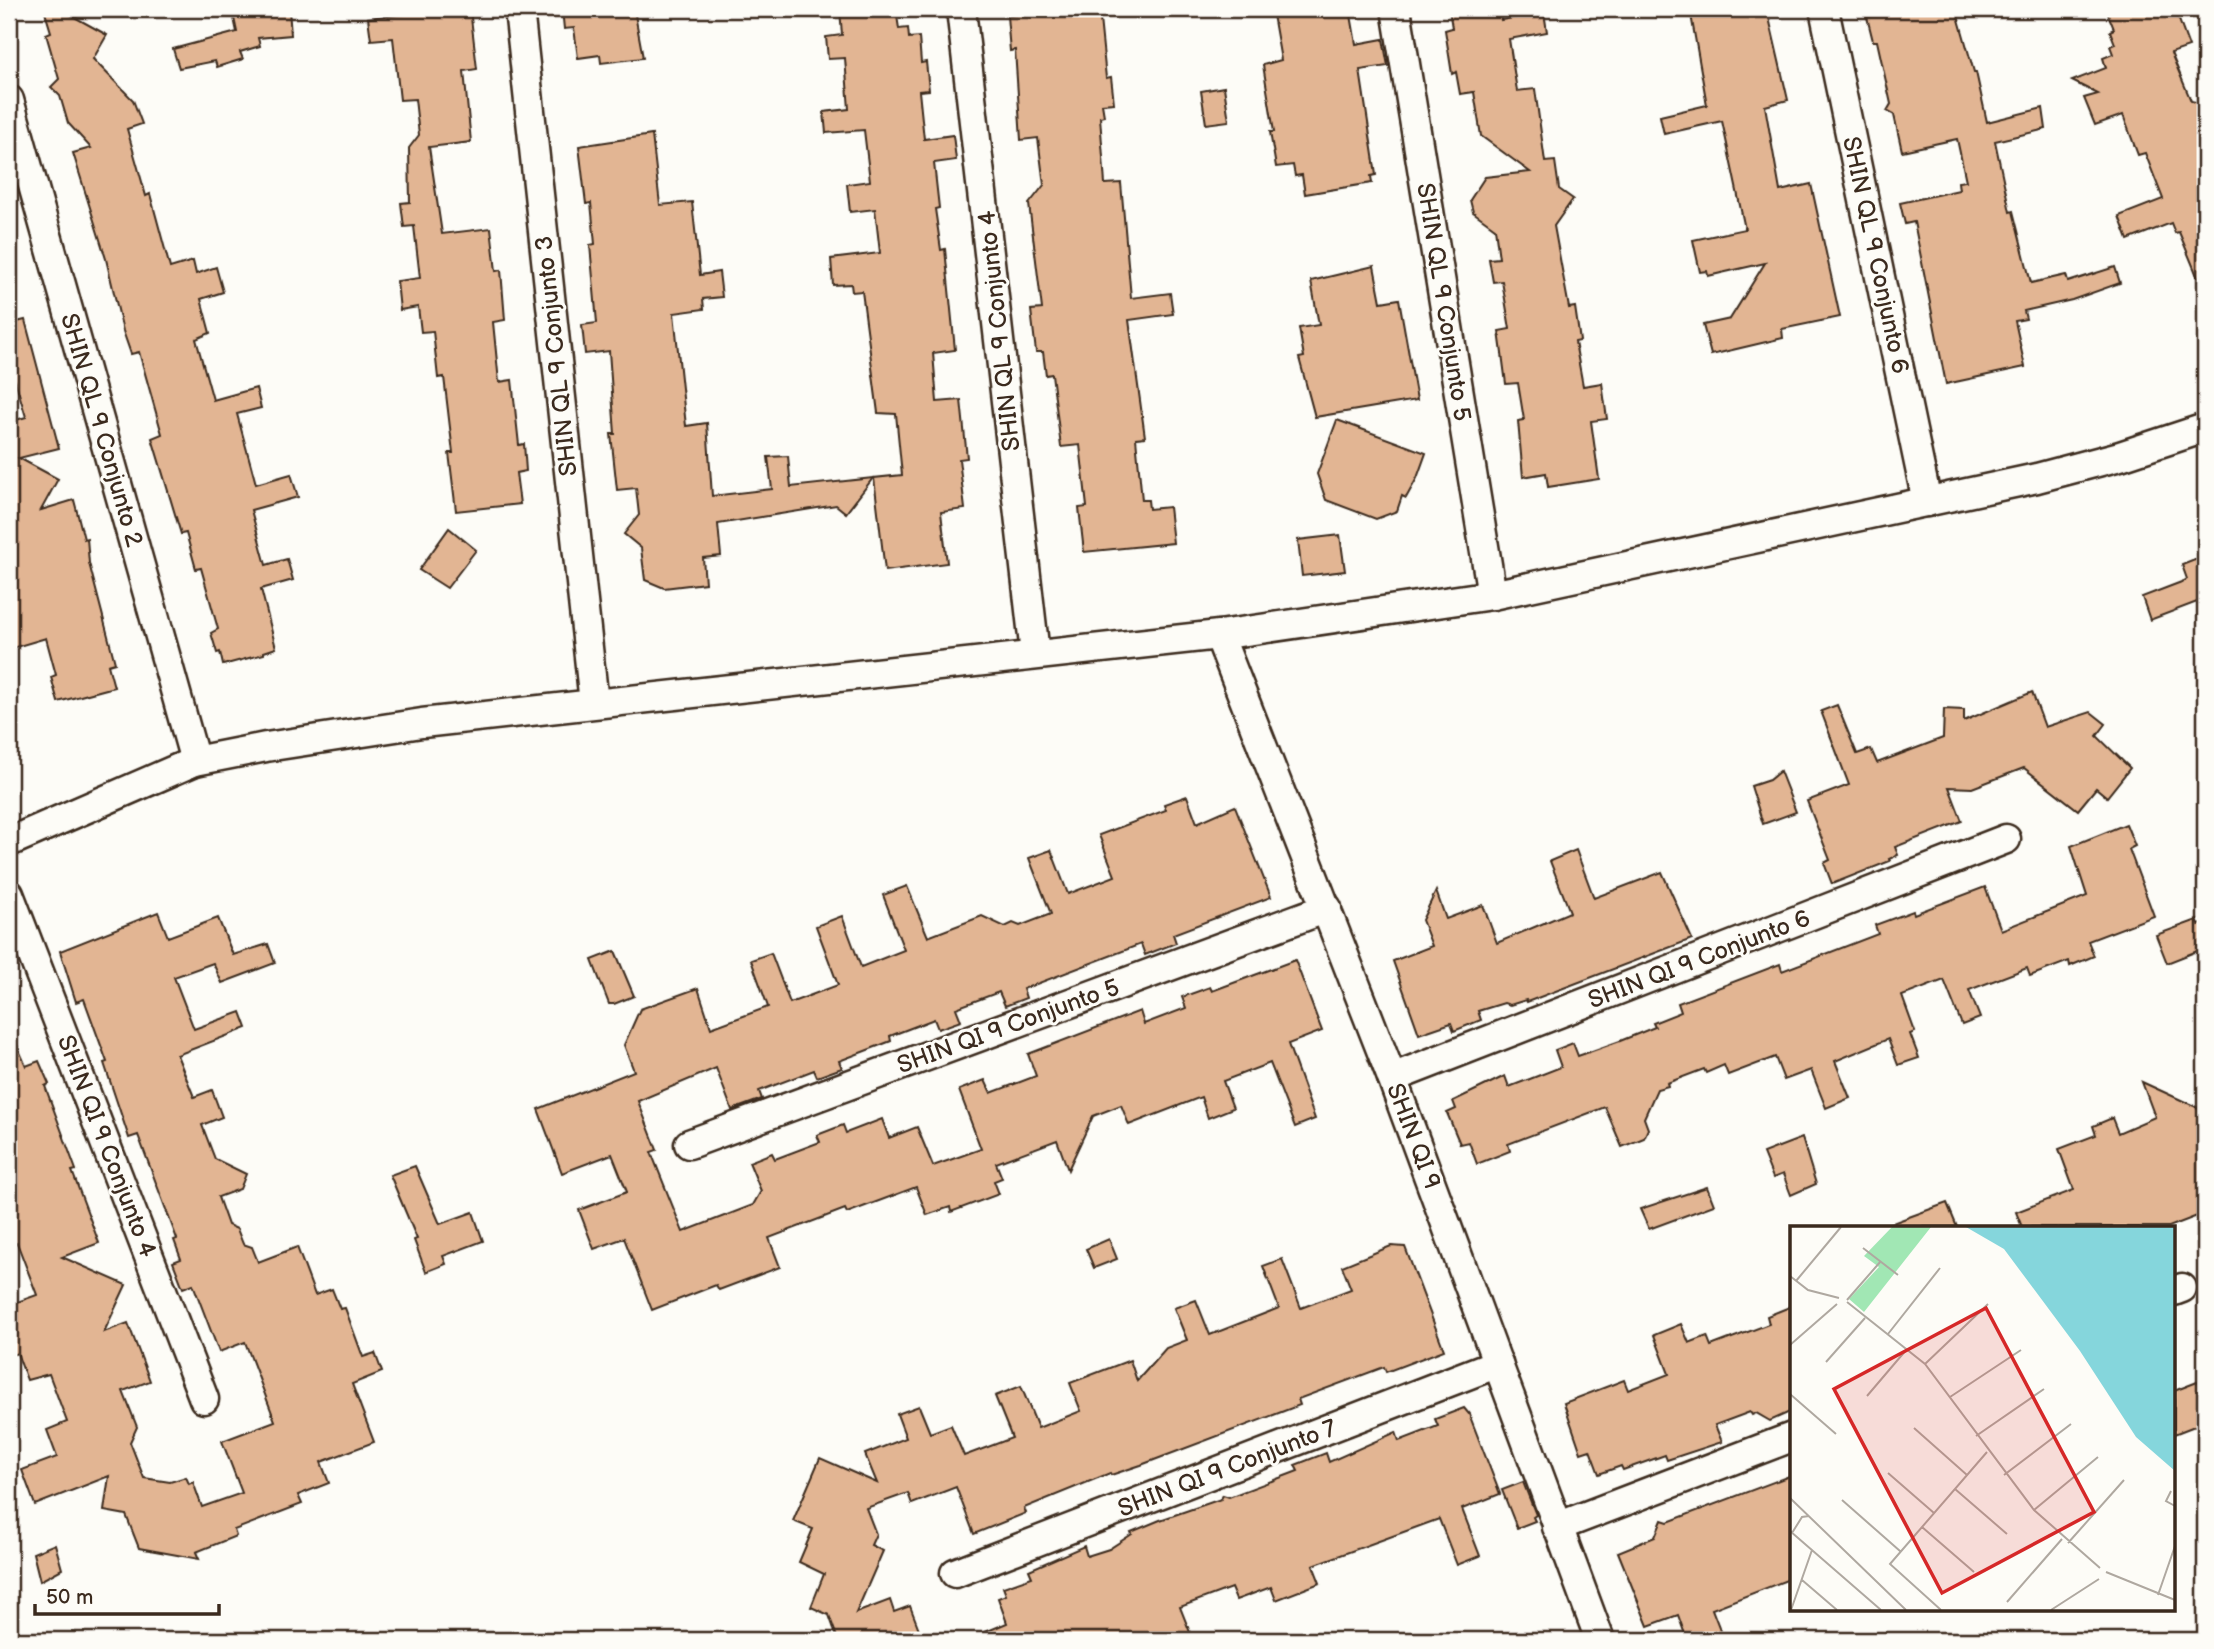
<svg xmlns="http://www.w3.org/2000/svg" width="2214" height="1649" viewBox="0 0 2214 1649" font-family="'Balsamiq Sans',sans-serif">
	<rect width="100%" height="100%" fill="#fdfcf7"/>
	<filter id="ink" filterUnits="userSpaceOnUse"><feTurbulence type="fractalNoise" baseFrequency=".0143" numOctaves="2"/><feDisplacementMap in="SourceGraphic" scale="14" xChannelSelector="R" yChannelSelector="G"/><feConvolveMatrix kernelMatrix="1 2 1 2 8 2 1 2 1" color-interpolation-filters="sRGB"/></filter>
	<g filter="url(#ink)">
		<g fill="#e2b593" stroke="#3b2a1e" stroke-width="2">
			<path d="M44,9h16l47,26 -14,24 40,41 9,24 -15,5 19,67 4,-2 20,74 23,-7 3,13 20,-7 7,25 -22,7 9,34 -14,6 17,61 43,-12 5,20 -24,6 19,70 35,-10 7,23 -47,13 15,55 21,-6 6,21 -32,9 15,59 -12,4v2l-41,11 -3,-13 -3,1 -6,-20 7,-4 -17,-61 -5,1 -10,-36 -5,1 -29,-96 10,-4 -23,-82 -8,2 -8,-23 -17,-72 -33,-106 18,-5 -23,-25 -8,-27 -9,-9 8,-8 -13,-45 5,-2z"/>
			<path d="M232,9h57l2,26 -33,3 2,8 -20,6 3,7 -26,8 -2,-6 -36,7 -6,-19 64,-17z"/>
			<path d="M456,9h14l7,60 -13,2 7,71 -42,5 13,87 49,-6 5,43 5,-1 4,50 -12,2 6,60 13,-2 7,65 5,-1 2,27 -10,2 4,31 -64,7 -7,-58h4l-9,-76 -6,1 -5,-47 -12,1 -3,-25 -18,3 -3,-29 23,-3 -6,-52 -10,1 -3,-24 9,-1 -1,-54 10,-13 -4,-36 -15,1 -7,-62 -22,2 -3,-22z"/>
			<path d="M562,9h72l9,49 -42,5 -1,-8 -22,3 -4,-30 -10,1z"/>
			<path d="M840,9h56l3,20 9,-1 1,10 10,-1 2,26 5,-1 3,28 -10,1 5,48 29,-4 3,25 -22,3 5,45 -4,1 6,41 4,-1 10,101 -22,3 4,49 24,-2 6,58 -8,1 6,50 -24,3 6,51 -62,8 -11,-93 28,-3 -6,-61 -18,-1 -16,-122 -10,1 -1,-8 -18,1 -2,-26 49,-6 -5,-44 -25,3 -3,-28 23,-3 -6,-51 -38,3 -2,-21 25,-3 -4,-51 -17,1 -2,-22 16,-2z"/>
			<path d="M1073,9h26l7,69 5,-1 3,26 -12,1 2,12 -4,1 5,67 16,-1 10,115 39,-5 3,21 -44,6 16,117 -9,1 6,62h6l1,9 20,-2 4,36 -89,9 -5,-44 8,-1 -7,-62 -19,2 -9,-73 -6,1 -3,-23h-7l-5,-42 11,-1 -13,-105 15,-19 -6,-47 -17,2 -6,-90 -5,1 -3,-35z"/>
			<path d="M1272,9h78l6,35 27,-5 5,27 -28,4 16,105 -5,1 1,7 -67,11 -3,-19 -7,1 -2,-11 -17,2 -6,-35h4l-11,-67 18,-5z"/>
			<path d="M1449,9h50l2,11 43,-8 3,20 -38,7 8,52 18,-2 10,73 10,-1 4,28 14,10 -19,27 15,82 6,-1 5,34 -5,1 8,44 19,-3 5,36 -16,2 8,58 -51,8 -2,-14 -23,4 -5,-56 6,-1 -6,-37 -12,1 -7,-53 11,-2 -8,-48 -9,1 -4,-23 10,-1 -4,-30 -22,-16 -3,-12 15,-23 45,-5 -49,-36 -7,-44 -14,2 -4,-22 -4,2 -7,-44 7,-2z"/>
			<path d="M1690,9h77l21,91 -23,6 15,85 31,-7 29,133 -58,12 1,9 -72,17 -8,-30 27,-6 35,-56 -57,13 -1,-5 -7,1 -7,-32 52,-11 -23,-108 -58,13 -4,-18 47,-11z"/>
			<path d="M1915,9h41l18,63h2l11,50 56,-14 3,21 -51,12 15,71 3,-1 18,72 35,-8 2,7 47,-15 5,16 -48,17 -48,11 2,8 -11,2 10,46 -79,17 -32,-162 -9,2 -5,-21 59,-13 -1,-8 8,-1 -9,-42 -55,12 -8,-36 -7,-4 4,-7 -14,-63h-4l-6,-24z"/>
			<path d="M2106,9h69l14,38 -18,6 20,48 14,3v191l-26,-63 -4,1 -4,-10 -43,17 -9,-24 44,-17 -18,-46 -7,2 -15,-40 -28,10 -11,-27 14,-4 -26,-13 34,-13 -3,-10 10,-4 -3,-8 5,-2 -5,-13 4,-2z"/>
			<path d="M1224,87l5,34 -23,3 -5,-33z"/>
			<path d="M652,135l8,70 32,-3 8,73 19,-3 3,25 -19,2 1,10 -30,4 12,113 21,-3 5,73 60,-7 -4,-32 20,-1 3,31 82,-9 -27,35 -10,-8 -118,19 3,32 -18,2 2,25 -41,5 -19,-8 -4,-32 -17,-14 15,-19 -3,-27 -19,2 -6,-56h4l-6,-83 -24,3 -3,-29 15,-2 -7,-78 5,-1 -4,-41 -5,1 -7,-58z"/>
			<path d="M1374,266l7,36 18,-3 18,101 -102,17 -16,-59 5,-1 -5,-29 20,-3 -8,-44z"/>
			<path d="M25,320l34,128 -40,10 39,21 -17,31 33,-10 10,39 3,-1 2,25 26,100 -7,2 6,22 -56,15 -7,-25 5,-2 -10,-37 -37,11v-227l17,-5 -11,-37 -6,2v-58z"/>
			<path d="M1337,420l89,33 -9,25 -11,20 -4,-2 -5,15 -21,8 -50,-19 -9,-26z"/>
			<path d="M449,528l27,22 -29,38 -28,-18z"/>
			<path d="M1340,535l5,36 -43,5 -4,-36z"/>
			<path d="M2205,556v64l-8,-18 -47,18 -8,-23 42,-16 3,-2 -5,-14z"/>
			<path d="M2032,692l13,35 46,-15 15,12 -9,12 33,32 -23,29 -11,-9 -18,22 -54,-42 -52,20 -23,-1 13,34 -67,26 3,8 -9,4 1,2 -58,23 -8,-21 6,-3 -23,-59 42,-16 -28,-74 16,-6 20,49 14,-5 6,14 66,-25 1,-29 20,1v11z"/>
			<path d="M1780,771l16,41 -33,12 -12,-38 18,-6z"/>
			<path d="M1187,796l10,27 38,-17 36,91 -98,37 3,9 -31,12 -4,-11 -118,45 3,9 -21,8 -6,-14 -43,16 5,13 -23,8 -4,-10 -44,17 1,5 -52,20 3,7 -25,9 -3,-7 -55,21 3,8 -30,11 -16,-42 -78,33 19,49 -6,2 32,80 70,-27 8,-14 -12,-29 23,-9 3,6 45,-17 -3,-7 26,-10 3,8 36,-14 7,19 28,-11 16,39 48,-17 -22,-59 26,-10 6,13 45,-17 -8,-22 112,-43 4,13 42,-16 -4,-11 28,-10 2,4 83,-31 27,71 -34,13 27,75 -20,8 -25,-64 -47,18 10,27 -25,10 -7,-21 -72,28 -8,-20 -28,11 -25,54 -11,-30 -61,23 6,15 -8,3 5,13 -48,18 -1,-5 -23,8 -11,-28 -69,26 -2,-4 -76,29 11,29 -61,23 -3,-5 -64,25 -28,-72 -30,11 -15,-39 48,-18 -15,-38 -50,19 -24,-64 96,-38 -10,-26 16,-36 58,-21 13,40 57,-21 -17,-47 20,-7 19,50 48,-18 -22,-59 26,-10 19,51 43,-17 -21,-55 24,-9 21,51 54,-21 23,11 8,-4 7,3 31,-12 -22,-56 22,-8 17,44 47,-18 -16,-41 67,-25 -2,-6z"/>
			<path d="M2126,824l9,22 -6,3 25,67 -66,25 6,15 -24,10 -1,-5 -39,15 -3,-8 -58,22 11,28 -18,7 -18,-45 -42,16 13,36 -5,2 9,24 -21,7 -10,-26 -53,22 15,37 -24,10 -15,-38 -27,10 -9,-23 -47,18 -4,-10 -18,8 -2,-4 -37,14 1,3 -11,3 -13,29 4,11 -4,9 -22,9 -17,-40 -97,37 2,7 -33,13 -8,-22 -9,2 -13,-31 9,-4 -3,-8 52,-25 4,11 52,-20 -6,-17 18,-7 5,13 42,-15 35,-14 -2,-4 28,-11 -3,-9 102,-39 2,7 96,-37 -3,-9 38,-14 1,3 71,-27 16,43 86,-34 -16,-50z"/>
			<path d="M1576,850l18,48 68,-26 30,67 -165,63 -1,-2 -16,5 -6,-2 -26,8 3,9 -27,11 -3,-8 -32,11 -26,-73 39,-15 -10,-26 14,-29 10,28 37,-14 14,38 73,-31 -20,-51z"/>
			<path d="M158,912l10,25 50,-19 15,37 35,-11 7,19 -53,20 -9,-20 -39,14 20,52 47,-17 6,16 -70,27 17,42 18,-7 10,27 -20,8 13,34 31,15 -6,15 -22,8 10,28 9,4 6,15 9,3 6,15 39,-15 18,48 17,-6 8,20 5,-1 18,49 12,-4 7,19 -30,12 22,58 -53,20 8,21 -31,12 4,9 -68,26 2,6 -40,16 3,7 -60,-11 -13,-33 -22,-4 5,-35 -74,29 -13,-35 35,-13 -10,-27 20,-8 -18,-48 -22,6 -10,-27 -8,3v-51l28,-10 -20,-52 -8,3v-219l17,39 13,-5 10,23 -4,2 31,84 -4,1 27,72 -37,14 64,28 -22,47 24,-9 22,58 -27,10 14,36 -7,15 14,36 26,4 16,-5 3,7 4,-2 9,25 40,-14 -20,-52 53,-20 -30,-79 -26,10 -26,-68 -10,4 -10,-26 8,-3 -7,-19 3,-1 -39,-104 -9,3 -25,-75 3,-1 -23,-63 -8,3 -16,-51z"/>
			<path d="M2197,920l2,5 6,-2v25l-38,15 -11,-28z"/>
			<path d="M615,951l19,45 -20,8h-5l-17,-44z"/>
			<path d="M2142,1082l63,29v102l-36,14h-147l-6,-15 58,-22 -15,-41 37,-14 -3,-9 19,-8 6,15 37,-16z"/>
			<path d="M1802,1138l14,46 -25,11 -8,-21 -10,4 -10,-25z"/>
			<path d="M415,1166l25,58 33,-12 10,29 -40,15 3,8 -20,8 -12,-32 3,-1 -27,-64z"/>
			<path d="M1707,1187l7,18 -65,24 -9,-20z"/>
			<path d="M1947,1203l10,24h-70v-2z"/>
			<path d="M1109,1239l8,20 -23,9 -8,-19z"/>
			<path d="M1391,1246l14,1 39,103 -58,22 -2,-5 -86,32 2,6 -159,60 -30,10 -1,-2 -86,35 2,5 -52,21 -18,-47 -44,17 -4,-11 -42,15 10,26 -5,11 12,6 -27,62 34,-13 4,12 16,-6 13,34h-85l-9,-25 -18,-8 13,-33 -25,-12 14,-33 -20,-8 27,-63 57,25 -12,-29 41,-16 -9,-24 22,-8 11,27 21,-8 13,31 48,-18 -17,-42 26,-10 17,42 43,-17 -11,-28 60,-23 7,21 29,-33 21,-8 -13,-32 22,-8 14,35 69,-27 -16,-42 19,-7 19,49 50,-19 -9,-23z"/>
			<path d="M1792,1306v105l-22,10 -14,-8 -4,2 -2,-3 -35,13 7,17 -55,18 -2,-5 -42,15 -2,-4 -22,8 -9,-24 -9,3 -17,-50 60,-23 4,10 41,-16 -15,-39 27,-11 8,19 18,-7 4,10 58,-22 -2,-8z"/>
			<path d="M2205,1379v43l-31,12v-43z"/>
			<path d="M1464,1408l5,6 31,80 -38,15 18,47 -23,9 -18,-46 -126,46 7,18 -44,17 -5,-13 -35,13 -5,-12 -51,19 13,33h-227l41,-17 -9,-25 8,-3 -3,-8 29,-10 -3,-7 55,-24 3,10 22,-7 23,-15 -1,-2 29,-12 61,-21 2,-4 6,2 69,-26 -3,-6 31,-12 3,9 67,-30 3,9 39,-15 -3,-7z"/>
			<path d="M1792,1475v103l-80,31 12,31h-37l-9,-25 -30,11 -30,-74 37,-15 7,-17 6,2z"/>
			<path d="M1523,1482l13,33 -3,2 2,4 -18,7 -15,-38z"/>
			<path d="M55,1544l7,25 -22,12 -7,-28z"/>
		</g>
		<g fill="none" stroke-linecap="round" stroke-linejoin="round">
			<defs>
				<g id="minor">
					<path d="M519,9l75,694"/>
					<path d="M961,9l74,645"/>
					<path d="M1396,9l96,586"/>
					<path d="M1824,9l103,493"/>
					<path d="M9,100l186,661"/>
					<path d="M1219,635l173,443 208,562"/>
					<path d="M9,842l186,-81 71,-14 156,-24 797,-88 273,-40 545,-117 83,-22 85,-28"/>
					<path d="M9,894l195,505"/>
					<path d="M1392,1078l614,-239"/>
					<path d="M689,1144l638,-236"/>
					<path d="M2174,1291l8,-3"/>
					<path d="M1557,1527l235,-90"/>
					<path d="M955,1573l543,-210"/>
				</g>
			</defs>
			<use href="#minor" stroke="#3b2a1e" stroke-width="33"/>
			<use href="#minor" stroke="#fdfcf7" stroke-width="28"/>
		</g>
	</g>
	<g text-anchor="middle" stroke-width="6" stroke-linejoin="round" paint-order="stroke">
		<g font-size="24" fill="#3b2a1e" stroke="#fdfcf7">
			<text transform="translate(1876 255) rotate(78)" y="8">SHIN QL 9 Conjunto 6</text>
			<text transform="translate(1444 302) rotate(81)" y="8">SHIN QL 9 Conjunto 5</text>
			<text transform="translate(999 331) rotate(-96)" y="8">SHIN QL 9 Conjunto 4</text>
			<text transform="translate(556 356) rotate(-96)" y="8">SHIN QL 9 Conjunto 3</text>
			<text transform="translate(102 430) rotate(74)" y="8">SHIN QL 9 Conjunto 2</text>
			<text transform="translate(1699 959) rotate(-21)" y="8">SHIN QI 9 Conjunto 6</text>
			<text transform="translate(1008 1026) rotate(-20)" y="8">SHIN QI 9 Conjunto 5</text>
			<text transform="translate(1414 1136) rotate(69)" y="8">SHIN QI 9</text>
			<text transform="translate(107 1146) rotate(69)" y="8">SHIN QI 9 Conjunto 4</text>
			<text transform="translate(1227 1468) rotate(-21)" y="8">SHIN QI 9 Conjunto 7</text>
		</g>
	</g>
	<g transform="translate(1790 1226)">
		<rect width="385" height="385" fill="#fdfcf7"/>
		<path d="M102,1h39l-67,85 -15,-13 30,-32 -15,-11z" fill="#a1e7b4"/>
		<path d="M176,1h209v244l-39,-34 -56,-86 -76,-102z" fill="#85d6dc"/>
		<path fill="none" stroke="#afa8a0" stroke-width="2" d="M73,22l35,27M0,50l18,14 31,8M6,55l45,-54M57,74l34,-39M57,76l78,62 109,146 66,58M98,108l52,-66M0,119l47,-41M36,136l39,-44M135,138l63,-60M0,168l46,40M77,170l40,-47M160,171l71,-47M124,202l53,47M186,210l68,-47M98,247l46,40M214,249l67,-51M165,263l52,45M381,265l-5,10 9,5M0,272l116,112M52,274l58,51M244,284l64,-53M132,301l52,45M0,305l91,79M2,307l10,-16 7,-1M278,317l56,-63M316,346l69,28M12,354l35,30M368,369l17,-49M217,376l55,-63M1,384l21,-60M151,384l-51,-46 97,-112M261,384l48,-31"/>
		<path fill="#d62828" fill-opacity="0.15" stroke="#d62828" stroke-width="3.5" d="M196,82l108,204 -152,81 -108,-204z"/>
		<rect width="385" height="385" fill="none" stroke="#3b2a1e" stroke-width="3.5"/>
	</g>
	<rect width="2214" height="1649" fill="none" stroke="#fdfcf7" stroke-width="35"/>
	<rect x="18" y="18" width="2179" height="1614" fill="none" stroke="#3b2a1e" stroke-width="2.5" filter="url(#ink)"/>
	<path d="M35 1604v10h184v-10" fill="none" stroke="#3b2a1e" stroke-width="3.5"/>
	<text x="46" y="1604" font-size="21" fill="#3b2a1e" stroke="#fdfcf7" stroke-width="5" paint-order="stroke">50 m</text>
</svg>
